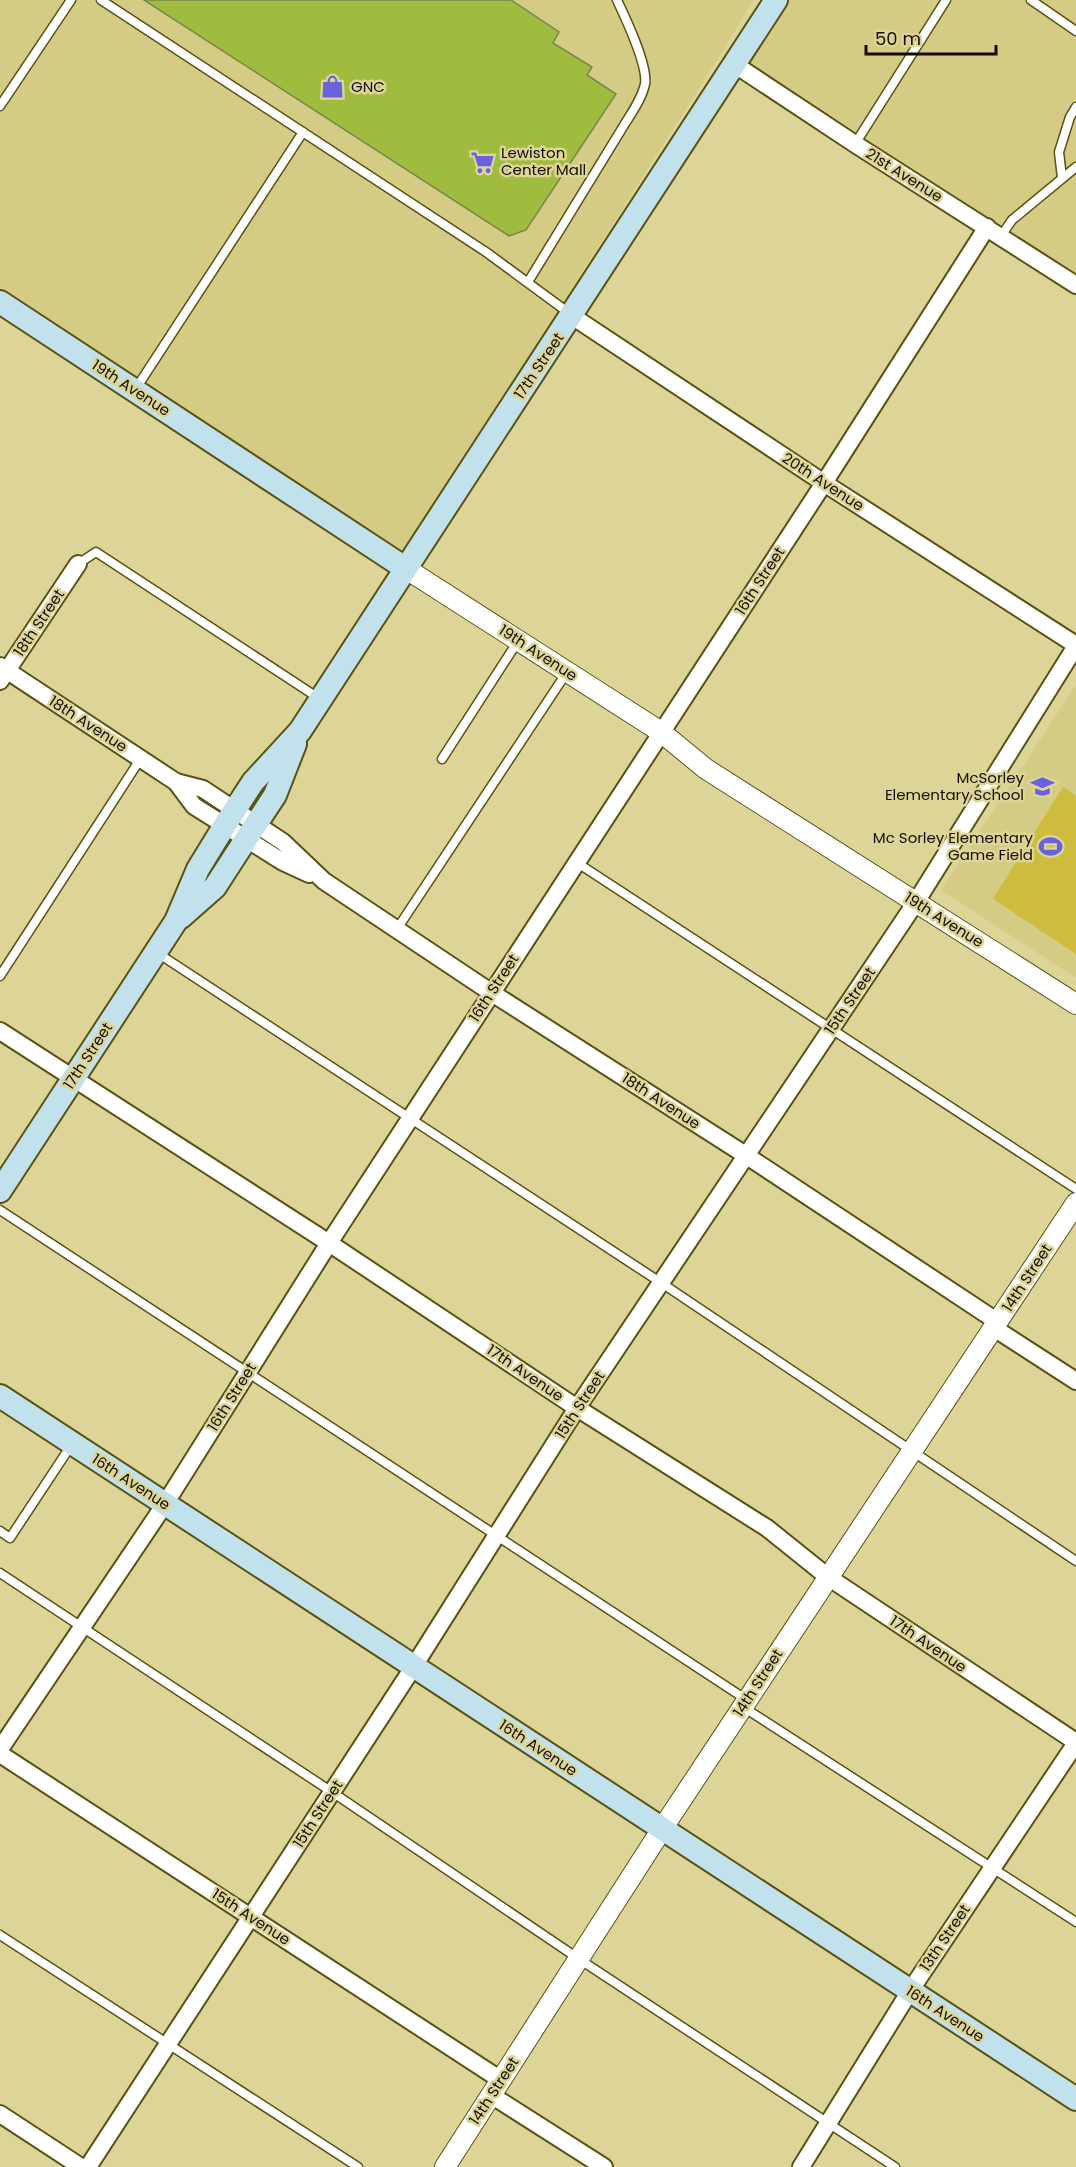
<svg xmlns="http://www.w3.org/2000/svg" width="1076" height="2167" viewBox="0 0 1076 2167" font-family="Poppins,sans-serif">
	<rect width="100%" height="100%" fill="#ddd597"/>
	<g fill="#d4cb85">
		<path d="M0,0h753l-29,49 -322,507 -402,-265z"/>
		<path d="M776,0h300v285l-342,-221z"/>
		<path d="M1076,685v293l-135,-88z"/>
	</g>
	<path fill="#cdbc3e" d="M1063,787l13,9v158l-83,-55z"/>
	<path fill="#9fbc3f" stroke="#75854d" stroke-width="1.5" d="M144,0h367l48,32 -6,11 39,24 -5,8 29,19 -90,136 -17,6z"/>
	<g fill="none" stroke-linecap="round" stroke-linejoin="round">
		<defs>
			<g id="service">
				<path d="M101,0l385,252 83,61"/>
				<path d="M1031,0l45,31"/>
				<path d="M0,106l71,-106"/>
				<path d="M855,144l91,-144"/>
				<path d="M1062,178l-3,-26 11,-35 6,-10"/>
				<path d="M1001,236l11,-16 64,-53"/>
				<path d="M528,282l98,-160c7,-11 16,-24 19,-38 3,-19 -19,-65 -28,-84"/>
				<path d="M135,390l168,-258"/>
				<path d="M78,564l18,-12 224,147"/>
				<path d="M442,759l76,-118"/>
				<path d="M576,862l500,327"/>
				<path d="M397,929l170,-257"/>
				<path d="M156,952l504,330 416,279"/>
				<path d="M0,976l141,-218"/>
				<path d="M0,1210l747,490"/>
				<path d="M0,1531l10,7 62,-94"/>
				<path d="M0,1573l332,219 247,167 316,208"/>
				<path d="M743,1707l333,215"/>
				<path d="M0,1935l358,232"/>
			</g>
			<g id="minor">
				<path d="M734,64l121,80 221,141"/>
				<path d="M572,316l252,167 252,162"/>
				<path d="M0,666l176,116 27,7 80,53 41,39 168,112 255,163 251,166"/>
				<path d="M0,681l78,-117"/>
				<path d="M176,782l18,24 89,56 26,12"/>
				<path d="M0,1031l329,212 248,165 190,120 61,49 248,165"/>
				<path d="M994,1328l82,53"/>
				<path d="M0,1749l165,-245 164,-261 495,-760 163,-256"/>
				<path d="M0,1754l501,326"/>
				<path d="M491,2095l113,72"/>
				<path d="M0,2114l81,53"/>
				<path d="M88,2167l326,-501 163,-258 339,-506 160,-256"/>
				<path d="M801,2167l109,-176 166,-248"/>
			</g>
			<g id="tertiary">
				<path d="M405,568l256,164 45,37 370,235"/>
				<path d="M445,2167l217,-338 414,-626"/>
			</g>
			<g id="secondary">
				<path d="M0,302l405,266"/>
				<path d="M181,917l34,-30 20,-31 40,-61 20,-51"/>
				<path d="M0,1191l176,-270 22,-52 27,-44 28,-43 47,-51 476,-731"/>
				<path d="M0,1396l1076,703"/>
			</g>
		</defs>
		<use href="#service" stroke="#5a5213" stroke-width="11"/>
		<use href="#minor" stroke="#5a5213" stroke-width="20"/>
		<use href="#tertiary" stroke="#5a5213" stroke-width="22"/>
		<use href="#secondary" stroke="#5a5213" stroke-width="26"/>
		<use href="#service" stroke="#fff" stroke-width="8"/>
		<use href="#minor" stroke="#fff" stroke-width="16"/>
		<use href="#tertiary" stroke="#fff" stroke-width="20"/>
		<use href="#secondary" stroke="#c1e2ec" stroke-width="22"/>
	</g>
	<defs>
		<symbol id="shop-bare" viewBox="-9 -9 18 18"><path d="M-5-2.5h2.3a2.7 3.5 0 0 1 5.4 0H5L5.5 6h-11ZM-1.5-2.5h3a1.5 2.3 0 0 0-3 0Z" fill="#6962dc" stroke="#ddd597" stroke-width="2.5" paint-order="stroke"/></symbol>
		<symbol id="supermarket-bare" viewBox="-9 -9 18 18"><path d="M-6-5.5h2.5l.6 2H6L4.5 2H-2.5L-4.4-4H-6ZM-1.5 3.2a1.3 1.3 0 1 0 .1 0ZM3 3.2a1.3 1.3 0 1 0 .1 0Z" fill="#6962dc" stroke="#ddd597" stroke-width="2.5" paint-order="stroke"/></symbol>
		<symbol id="school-bare" viewBox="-9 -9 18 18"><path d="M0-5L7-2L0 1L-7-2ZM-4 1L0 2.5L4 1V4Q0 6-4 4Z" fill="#6962dc" stroke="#ddd597" stroke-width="2.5" paint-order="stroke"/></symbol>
		<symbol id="stadium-bare" viewBox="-9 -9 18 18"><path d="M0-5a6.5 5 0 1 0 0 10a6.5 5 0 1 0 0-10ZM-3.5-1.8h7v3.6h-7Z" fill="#6962dc" stroke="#ddd597" stroke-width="2.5" paint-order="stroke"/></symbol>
	</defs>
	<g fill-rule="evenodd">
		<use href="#shop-bare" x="316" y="70" width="33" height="33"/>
		<use href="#supermarket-bare" x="466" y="146" width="33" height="33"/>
		<use href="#school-bare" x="1026" y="770" width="33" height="33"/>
		<use href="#stadium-bare" x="1034" y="830" width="33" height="33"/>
	</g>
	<g text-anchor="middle" stroke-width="5" stroke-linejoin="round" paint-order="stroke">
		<g font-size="15" fill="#110d00" stroke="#ddd597" text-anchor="start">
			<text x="351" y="92">GNC</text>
			<text x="501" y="158">Lewiston<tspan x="501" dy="17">Center Mall</tspan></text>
			<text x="1024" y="783" text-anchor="end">McSorley<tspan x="1024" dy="17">Elementary School</tspan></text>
			<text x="1033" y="843" text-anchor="end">Mc Sorley Elementary<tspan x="1033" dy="17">Game Field</tspan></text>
		</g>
		<g font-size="15" fill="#110d00" stroke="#ddd597">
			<text transform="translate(904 175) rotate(32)" y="5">21st Avenue</text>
			<text transform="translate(539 366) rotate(-56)" y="5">17th Street</text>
			<text transform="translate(131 388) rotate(33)" y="5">19th Avenue</text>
			<text transform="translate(823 482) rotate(33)" y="5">20th Avenue</text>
			<text transform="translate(760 581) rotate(-57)" y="5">16th Street</text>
			<text transform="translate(39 623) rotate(-56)" y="5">18th Street</text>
			<text transform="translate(538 653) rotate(33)" y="5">19th Avenue</text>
			<text transform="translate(88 724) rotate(33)" y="5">18th Avenue</text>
			<text transform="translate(944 920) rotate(32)" y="5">19th Avenue</text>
			<text transform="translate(494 988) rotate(-57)" y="5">16th Street</text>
			<text transform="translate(850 1001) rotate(-56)" y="5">15th Street</text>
			<text transform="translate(88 1056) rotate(-57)" y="5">17th Street</text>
			<text transform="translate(661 1101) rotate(33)" y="5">18th Avenue</text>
			<text transform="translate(1027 1278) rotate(-57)" y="5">14th Street</text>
			<text transform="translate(525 1373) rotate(34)" y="5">17th Avenue</text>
			<text transform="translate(232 1397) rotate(-58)" y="5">16th Street</text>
			<text transform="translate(580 1405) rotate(-57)" y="5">15th Street</text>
			<text transform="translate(131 1482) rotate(33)" y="5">16th Avenue</text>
			<text transform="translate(928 1644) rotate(34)" y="5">17th Avenue</text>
			<text transform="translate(758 1683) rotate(-57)" y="5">14th Street</text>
			<text transform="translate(538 1748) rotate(33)" y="5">16th Avenue</text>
			<text transform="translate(318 1814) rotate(-57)" y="5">15th Street</text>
			<text transform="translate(251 1917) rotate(33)" y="5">15th Avenue</text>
			<text transform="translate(945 1938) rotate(-56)" y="5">13th Street</text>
			<text transform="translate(945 2014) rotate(33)" y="5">16th Avenue</text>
			<text transform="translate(494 2091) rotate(-57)" y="5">14th Street</text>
		</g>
	</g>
	<path d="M866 45v9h130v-9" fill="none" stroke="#110d00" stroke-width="3"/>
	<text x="875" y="45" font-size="18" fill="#110d00" stroke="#ddd597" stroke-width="4.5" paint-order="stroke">50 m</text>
</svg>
